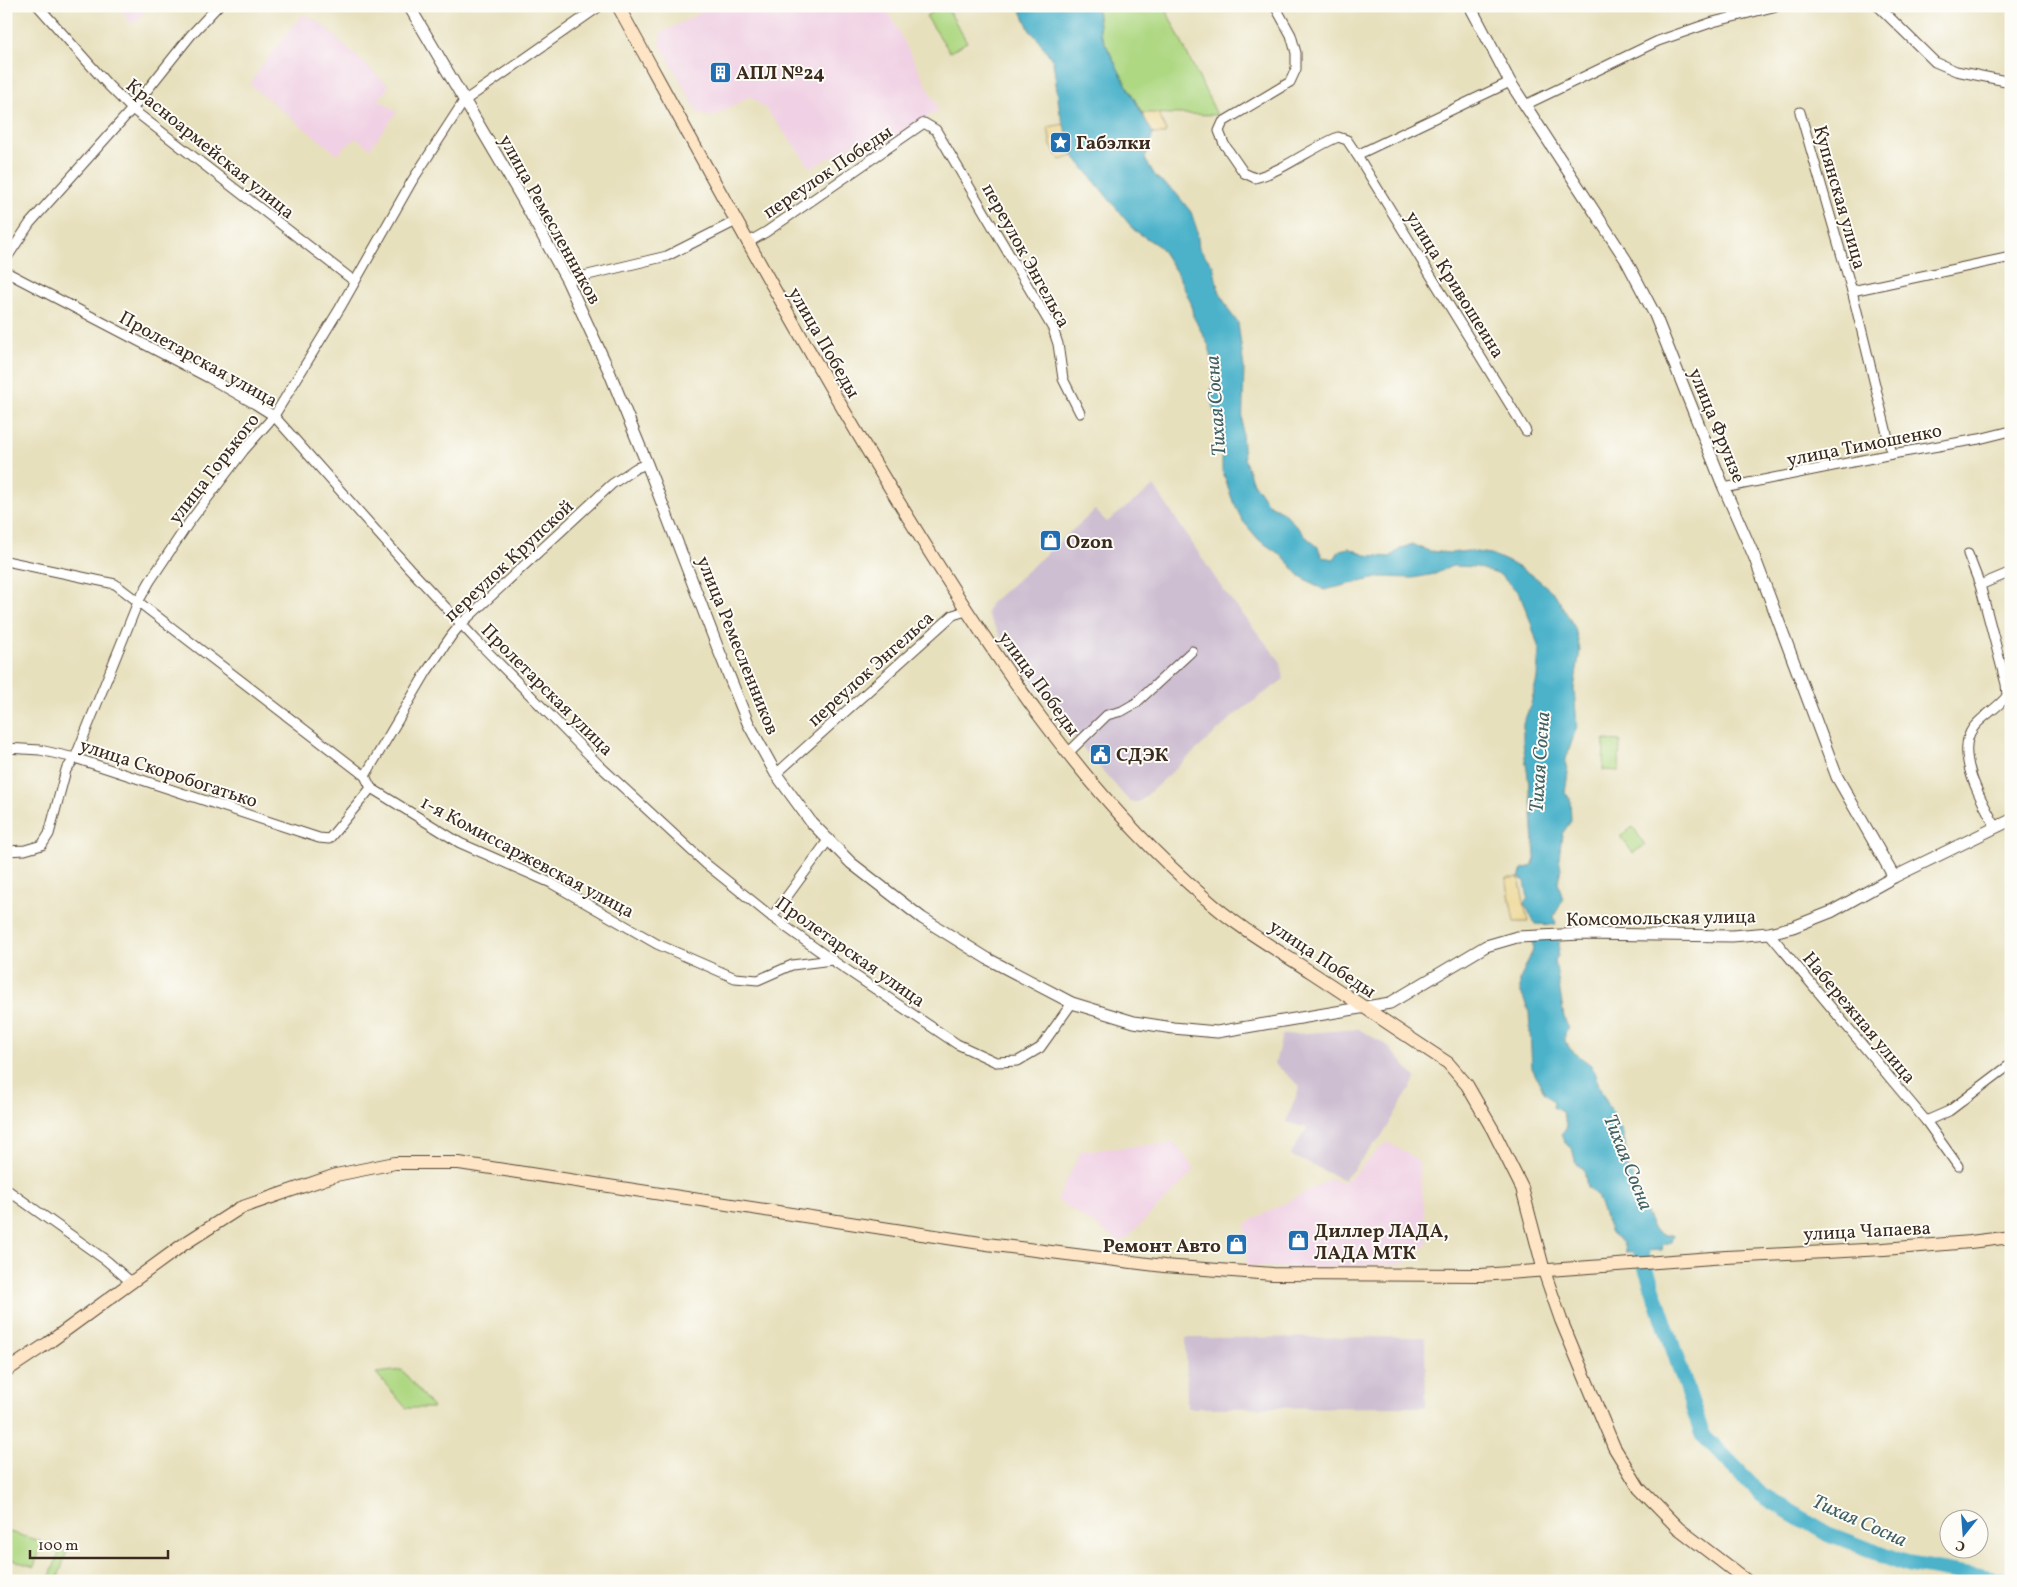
<svg xmlns="http://www.w3.org/2000/svg" width="2017" height="1587" viewBox="0 0 2017 1587" font-family="Vollkorn,serif">
	<rect width="100%" height="100%" fill="#fdfcf7"/>
	<filter id="ink" filterUnits="userSpaceOnUse"><feTurbulence type="fractalNoise" baseFrequency=".02" numOctaves="2"/><feDisplacementMap in="SourceGraphic" scale="10" xChannelSelector="R" yChannelSelector="G"/><feConvolveMatrix kernelMatrix="1 2 1 2 8 2 1 2 1" color-interpolation-filters="sRGB"/></filter>
	<filter id="wash" filterUnits="userSpaceOnUse"><feTurbulence type="fractalNoise" baseFrequency=".0096" numOctaves="4" result="noise"/><feDisplacementMap in="SourceGraphic" scale="20" xChannelSelector="R" yChannelSelector="G"/><feGaussianBlur stdDeviation="1.12" result="paint"/><feColorMatrix in="noise" values="0 0 0 0 0 0 0 0 0 0 0 0 0 0 0 0 0 1.4 0 .05"/><feComposite in="paint" operator="in"/></filter>
	<g filter="url(#wash)">
		<rect width="100%" height="100%" fill="#e7e0bd"/>
		<g fill="#f0d0e4">
			<path d="M117,6h32l-16,19z"/>
			<path d="M714,6h179l-5,5 51,98 -67,47 -12,-15 -49,27 -44,-58 -17,-14 -38,21 -14,-4 -38,-69 1,-11z"/>
			<path d="M303,14l17,9 69,63 -10,14 18,12 -27,36 -14,-10 -19,16 -87,-69 10,-17z"/>
			<path d="M1386,1142l32,18 10,84 -25,20 -107,4 -49,-2 -2,-42 85,-45 15,4z"/>
			<path d="M1175,1143l20,27 -73,73 -65,-43 24,-49z"/>
		</g>
		<g fill="#cebed1">
			<path d="M1154,486l70,105 56,70 4,18 -48,35 -97,88h-9l-43,-49 -69,-89 -31,-50 3,-10 105,-94 12,12z"/>
			<path d="M1358,1029l29,16 29,33 -32,55 -40,47 -54,-25 17,-27 -21,-6 14,-36 -25,-22 7,-29z"/>
			<path d="M1425,1337l1,70 -239,1 -1,-70z"/>
		</g>
		<g fill="#afd883" stroke="#758150">
			<path d="M941,6h5l21,36 -17,10 -24,-36z"/>
			<path d="M1097,6h67l53,109 -75,-2 -25,-46 -17,-35z"/>
			<path d="M1604,740l16,1 -1,30 -16,-1z"/>
			<path d="M1633,827l12,18 -12,8 -13,-17z"/>
			<path d="M402,1370l31,38h-27l-30,-35z"/>
			<path d="M6,1531l34,10 1,6 -7,20 -28,-9z"/>
			<path d="M61,1548l6,3 -10,30h-9z"/>
		</g>
		<g fill="#eeda9e" stroke="#94825e">
			<path d="M1142,113h16l8,17 -1,4h-12z"/>
			<path d="M1064,124l10,32 -14,4 -9,-14 -3,-19z"/>
			<path d="M1506,878h13l9,44h-14z"/>
		</g>
		<g fill="#4bb2ca" stroke="#436e74">
			<path d="M1019,6h77l4,27 17,34 36,67 -8,25 11,18 19,15 16,20 6,18 2,19 14,16 5,23 11,23 9,12 6,45 -2,67 2,23 8,23 16,23 17,9 20,23 13,11 4,10 12,2 6,-9 9,-2 16,7 25,2 10,-8 12,-5 17,7 21,2 18,-2 23,3 20,9 24,14 20,17 20,34 5,22 -6,39 3,37 -12,36 3,11 -3,20 5,5 1,23 -9,13 -3,24 2,10 -3,14 5,18 -9,16 2,9 -21,-1 -10,-20 3,-6 -3,-17 -6,-3 3,-9 10,-3 3,-8 -4,-60 -8,-56v-18l8,-20 6,-26 2,-29 -9,-29 -11,-27 -19,-18 -23,-8 -25,-1 -17,8 -22,4 -32,-1 -57,13 -24,-14 -19,-21 -22,-15 -17,-20 -10,-21 -10,-30v-27l-12,-47 5,-23 -6,-26 -16,-30 -2,-13 -13,-28 -18,-28 -26,-17 -60,-74 -14,-43 -7,-52 -15,-22 -8,-8z"/>
			<path d="M1532,937h28l-2,19 -3,4 9,57 4,11 -3,5v8l6,9 21,16 9,25 22,43 4,18 -4,7 10,19 6,22 15,30 9,5h11l-2,7 -9,2 -1,6 -37,2v-4l-3,-6 -11,-9 -14,-37 -10,-9 -3,-18 -8,-5 -4,-16 -8,-6 -3,-8 6,-7 -5,-15 -9,-5 1,-5 -10,-10 -12,-24 -3,-56 -9,-22v-11l13,-29z"/>
		</g>
		<g fill="none" stroke-linecap="round" stroke-linejoin="round">
			<path stroke="#4bb2ca" stroke-width="16" d="M1634,1232l68,202 60,61 66,39 79,30 90,16 14,-1"/>
		</g>
	</g>
	<g filter="url(#ink)">
		<g fill="none" stroke-linecap="round" stroke-linejoin="round">
			<defs>
				<g id="minor">
					<path d="M38,6l70,79 24,24 222,172"/>
					<path d="M1275,6l16,29 5,18v16l-6,13 -67,40 -4,9 5,13 20,29 11,5c30,-8 54,-29 83,-41l9,3 10,15 153,-73"/>
					<path d="M1878,6l57,56 21,9 55,11"/>
					<path d="M1525,105l133,-64 55,-19 64,-16"/>
					<path d="M1800,112l52,179 40,163"/>
					<path d="M1357,155l169,276"/>
					<path d="M747,243l19,-11 158,-109 12,7 117,199 5,15 5,35 17,34"/>
					<path d="M6,259l24,-36 102,-114 59,-74 27,-29"/>
					<path d="M6,272l203,106 46,26 19,12 135,152 68,73 123,125 106,98 66,53 60,43 125,84 39,18 22,-1 22,-13 32,-45"/>
					<path d="M567,280l100,-24 69,-35"/>
					<path d="M1852,291l159,-34"/>
					<path d="M1724,488l168,-34 87,-15 32,-8"/>
					<path d="M1968,554l12,31"/>
					<path d="M6,561l109,23 250,192 6,12 89,55 91,40 106,61 78,34 23,2 34,-15 40,-5"/>
					<path d="M6,748l34,2 35,8 244,80 10,1 42,-51"/>
					<path d="M1068,753l39,-38 15,-4 14,-8 56,-52"/>
					<path d="M776,774l177,-159 13,-4"/>
					<path d="M365,776l62,-105 25,-36 9,-11 151,-140 24,-16 11,-4"/>
					<path d="M1996,827c-13,-23 -42,-73 -23,-99 9,-12 24,-19 34,-32l-1,-12 -26,-99 31,-13"/>
					<path d="M6,851l19,-1 17,-5 7,-11 17,-64 9,-12 63,-156 12,-21 38,-57 56,-74 30,-34 66,-108 72,-127 52,-80 136,-95"/>
					<path d="M772,917l57,-78"/>
					<path d="M1769,933l157,188"/>
					<path d="M1958,1166l-32,-45 23,-10 62,-47"/>
					<path d="M6,1189l101,72 24,21"/>
				</g>
				<g id="tertiary">
					<path d="M409,6l114,194 44,80 42,91 38,93 70,182 31,77 28,51 35,48 40,41 71,55 66,41 84,44 62,19 39,6 44,4 173,-29 96,-57 31,-9 65,-3 150,2 37,-3 24,-6 38,-15 63,-35 117,-57"/>
					<path d="M1470,6l40,76 116,178 29,55 69,173 30,68 83,221 57,100"/>
				</g>
				<g id="secondary">
					<path d="M618,6c94,171 186,342 288,508 85,138 174,276 298,383 32,29 70,51 107,75 46,30 91,61 137,91l19,22 26,45 29,58 22,83 17,49 53,127 25,41 39,40 69,53"/>
					<path d="M6,1371l42,-28 136,-99 56,-36 96,-33 59,-12h64l528,81 177,22 109,8 208,1 245,-18 158,-8 86,-7 41,-5"/>
				</g>
			</defs>
			<use href="#minor" stroke="#554536" stroke-width="11"/>
			<use href="#tertiary" stroke="#554536" stroke-width="13"/>
			<use href="#secondary" stroke="#554536" stroke-width="14"/>
			<use href="#minor" stroke="#fff" stroke-width="9"/>
			<use href="#tertiary" stroke="#fff" stroke-width="11"/>
			<use href="#secondary" stroke="#fee5c5" stroke-width="12"/>
		</g>
	</g>
	<defs>
		<symbol id="building-square" viewBox="-11 -11 22 22"><rect x="-9" y="-9" width="18" height="18" rx="4" fill="#1f6fb2" stroke="#fdfcf7"/><path d="M-4-6H4V6H1V3H-1V6H-4ZM-2.5-4.3h1.7v1.8h-1.7ZM.8-4.3h1.7v1.8H.8ZM-2.5-1h1.7V.8h-1.7ZM.8-1h1.7V.8H.8Z" fill="#fff"/></symbol>
		<symbol id="sight-square" viewBox="-11 -11 22 22"><rect x="-9" y="-9" width="18" height="18" rx="4" fill="#1f6fb2" stroke="#fdfcf7"/><path d="M0-6L1.8-2.2L6-1.7L2.9 1.2L3.7 5.4L0 3.3L-3.7 5.4L-2.9 1.2L-6-1.7L-1.8-2.2Z" fill="#fff"/></symbol>
		<symbol id="shop-square" viewBox="-11 -11 22 22"><rect x="-9" y="-9" width="18" height="18" rx="4" fill="#1f6fb2" stroke="#fdfcf7"/><path d="M-5-2.5h2.3a2.7 3.5 0 0 1 5.4 0H5L5.5 6h-11ZM-1.5-2.5h3a1.5 2.3 0 0 0-3 0Z" fill="#fff"/></symbol>
		<symbol id="civic-square" viewBox="-11 -11 22 22"><rect x="-9" y="-9" width="18" height="18" rx="4" fill="#1f6fb2" stroke="#fdfcf7"/><path d="M-.6-6.5H3V-4.5H.6V-3L4-1V1h2V6H-6V1h2V-1L-.6-3ZM-1.2 2.5V6h2.4V2.5Z" fill="#fff"/></symbol>
	</defs>
	<g fill-rule="evenodd">
		<use href="#building-square" x="708" y="60" width="25" height="25"/>
		<use href="#sight-square" x="1048" y="130" width="25" height="25"/>
		<use href="#shop-square" x="1038" y="528" width="25" height="25"/>
		<use href="#civic-square" x="1088" y="742" width="25" height="25"/>
		<use href="#shop-square" x="1286" y="1228" width="25" height="25"/>
		<use href="#shop-square" x="1224" y="1232" width="25" height="25"/>
	</g>
	<g text-anchor="middle" stroke-width="4" stroke-linejoin="round" paint-order="stroke">
		<g font-size="19" font-weight="bold" fill="#3b2a1e" stroke="#fdfcf7" text-anchor="start">
			<text x="736" y="79">АПЛ №24</text>
			<text x="1076" y="149">Габэлки</text>
			<text x="1066" y="548">Ozon</text>
			<text x="1116" y="761">СДЭК</text>
			<text x="1314" y="1237">Диллер ЛАДА,<tspan x="1314" dy="22">ЛАДА МТК</tspan></text>
			<text x="1221" y="1252" text-anchor="end">Ремонт Авто</text>
		</g>
		<g font-size="19" fill="#3b2a1e" stroke="#fdfcf7">
			<text transform="translate(211 148) rotate(39)" y="7">Красноармейская улица</text>
			<text transform="translate(827 171) rotate(-34)" y="7">переулок Победы</text>
			<text transform="translate(1841 197) rotate(74)" y="7">Купянская улица</text>
			<text transform="translate(551 219) rotate(61)" y="7">улица Ремесленников</text>
			<text transform="translate(1027 255) rotate(61)" y="7">переулок Энгельса</text>
			<text transform="translate(1456 284) rotate(58)" y="7">улица Кривошеина</text>
			<text transform="translate(825 342) rotate(60)" y="7">улица Победы</text>
			<text transform="translate(199 358) rotate(29)" y="7">Пролетарская улица</text>
			<text transform="translate(1718 425) rotate(68)" y="7">улица Фрунзе</text>
			<text transform="translate(1864 444) rotate(-11)" y="7">улица Тимошенко</text>
			<text transform="translate(213 468) rotate(-52)" y="7">улица Горького</text>
			<text transform="translate(508 560) rotate(-43)" y="7">переулок Крупской</text>
			<text transform="translate(739 645) rotate(68)" y="7">улица Ремесленников</text>
			<text transform="translate(870 668) rotate(-42)" y="7">переулок Энгельса</text>
			<text transform="translate(1040 683) rotate(54)" y="7">улица Победы</text>
			<text transform="translate(548 689) rotate(45)" y="7">Пролетарская улица</text>
			<text transform="translate(169 772) rotate(18)" y="7">улица Скоробогатько</text>
			<text transform="translate(528 856) rotate(28)" y="7">1-я Комиссаржевская улица</text>
			<text transform="translate(1661 917) rotate(-1)" y="7">Комсомольская улица</text>
			<text transform="translate(851 951) rotate(35)" y="7">Пролетарская улица</text>
			<text transform="translate(1323 958) rotate(34)" y="7">улица Победы</text>
			<text transform="translate(1860 1017) rotate(50)" y="7">Набережная улица</text>
			<text transform="translate(1867 1230) rotate(-3)" y="7">улица Чапаева</text>
		</g>
		<g font-size="20" font-style="italic" fill="#416063" stroke="#fdfcf7">
			<text transform="translate(1215 406) rotate(-94)" y="7">Тихая Сосна</text>
			<text transform="translate(1539 762) rotate(-86)" y="7">Тихая Сосна</text>
			<text transform="translate(1629 1162) rotate(68)" y="7">Тихая Сосна</text>
			<text transform="translate(1860 1520) rotate(24)" y="7">Тихая Сосна</text>
		</g>
	</g>
	<rect width="2017" height="1587" fill="none" stroke="#fdfcf7" stroke-width="25"/>
	<g transform="translate(1964 1534) rotate(197)"><circle r="24" fill="#fdfcf7" stroke="#afa8a0"/>
	<path d="M0-4L9 19L0 12L-9 19Z" fill="#1f6fb2"/>
	<text y="-8" font-size="14" font-weight="bold" text-anchor="middle" fill="#3b2a1e">С</text>
	</g>
	<path d="M30 1550v8h138v-8" fill="none" stroke="#3b2a1e" stroke-width="2.5"/>
	<text x="38" y="1550" font-size="15" fill="#3b2a1e" stroke="#fdfcf7" stroke-width="4" paint-order="stroke">100 m</text>
</svg>
